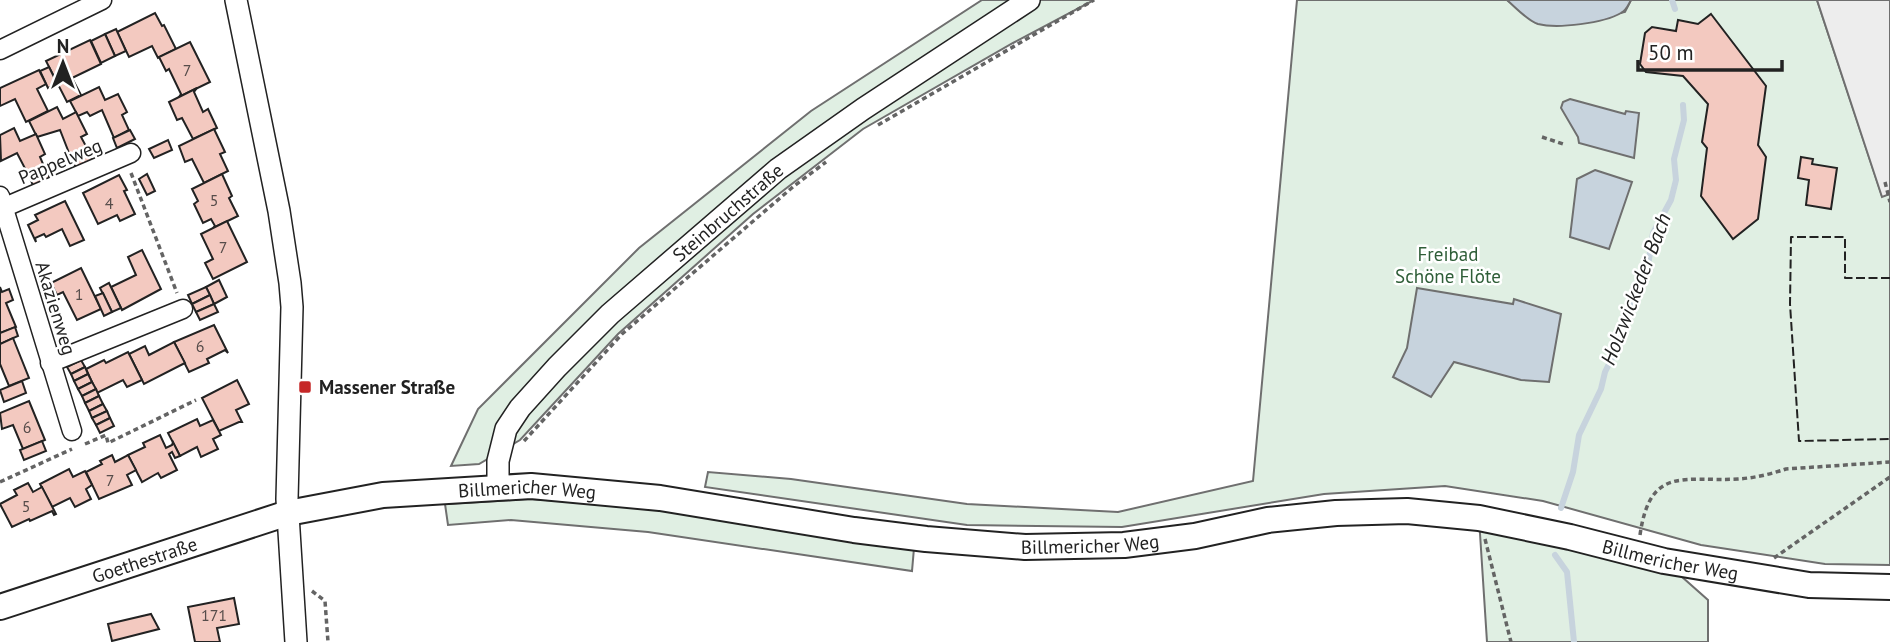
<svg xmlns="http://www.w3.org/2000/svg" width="1890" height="642" viewBox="0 0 1890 642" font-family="'PT Sans',sans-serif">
	<rect width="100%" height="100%" fill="#fff"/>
	<g fill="#e0efe3" stroke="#6f6f6f" stroke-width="2">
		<path d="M982,0h112l-81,43 -150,86 -110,85 -135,120 -98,106 -41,24 -28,2 27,-57 161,-161 172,-137z"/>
		<path d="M1297,0h210l29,23 14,2 24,-1 51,-12 6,-12h186l65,196 8,-2v371l-65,-1 -124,-19 -158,-44 -98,-15 -121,8 -202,33 -155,-2 -262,-38 3,-15 83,7 176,25 151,8 135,-31z"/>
		<path d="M529,499l129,8 256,41 -2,23 -264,-39 -137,-12 -63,5 -3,-21z"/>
		<path d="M1479,518l185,43 44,39v42h-221z"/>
	</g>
	<path fill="#ededed" stroke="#6f6f6f" stroke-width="2" d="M1817,0h73v194l-8,3z"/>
	<g fill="#c7d3dd" stroke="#6f6f6f" stroke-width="2">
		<path d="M1507,0h124c-3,5 -4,10 -10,13 -17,10 -63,16 -83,11 -10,-3 -23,-17 -31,-24z"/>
		<path d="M1570,99l55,15 1,-3 13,2 -5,45 -55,-15 -1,-6 -17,-29 2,-6z"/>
		<path d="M1595,170l37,12 -23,67 -39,-12 7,-58z"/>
		<path d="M1417,288l96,16 1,-5 47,15 -12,68 -28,-2 -67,-18 -23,35 -38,-20 14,-29z"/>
	</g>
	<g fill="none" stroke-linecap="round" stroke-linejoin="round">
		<g stroke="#c7d3dd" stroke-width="6">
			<path d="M1672,0l3,9"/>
			<path d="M1561,508l12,-36 6,-37 22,-46 4,-17 8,-16 6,-28 29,-62 5,-33 18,-33 5,-20 -2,-21 10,-39 -1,-15"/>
			<path d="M1555,555l12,17 7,70"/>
		</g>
	</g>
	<g fill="#f3c9c0" stroke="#222" stroke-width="2">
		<path d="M155,13l7,13 2,-1 12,24 -18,9 -6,-12 -23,11 -12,-25z"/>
		<path d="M1711,14l55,72 -8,59 8,12 -8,62 -25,20 -32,-43 6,-48 -5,-6 6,-38 -25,-28 -37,-4 -6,-8 5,-31 7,-6 24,4 2,-11 20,4z"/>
		<path d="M116,29l10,22 -11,5 -10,-22z"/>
		<path d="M105,34l10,22 -14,7 -10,-22z"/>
		<path d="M90,40l11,24 -29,14 9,17 -14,7 -21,-41z"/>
		<path d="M190,42l20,40 -31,15 2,-3 -12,-25 -3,2 -7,-14z"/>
		<path d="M49,67l8,16 -9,5 -8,-17z"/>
		<path d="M39,70l7,14 -9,5 11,22 -22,11 -11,-23 -15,7v-18z"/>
		<path d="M99,87l6,13 13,-6 9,18 -5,3 7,15 -15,8 -12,-28 -12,6 -3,-4 -9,4 -8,-15z"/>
		<path d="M197,88l-3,4 9,20 5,-3 9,19 -24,11 -11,-21 -5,2 -8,-18z"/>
		<path d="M57,107l6,12 13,-7 11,22 -6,3 7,13 -17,8 -11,-28 -23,7 -8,-16z"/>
		<path d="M14,128l6,13 16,-7 9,20 -5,3 6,14 -16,7 -13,-25 -16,8 -1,-26z"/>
		<path d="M214,129l11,23 -5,2 8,17 -24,12 -12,-24 -7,3 -6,-16z"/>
		<path d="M130,130l5,9 -18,9 -4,-10z"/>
		<path d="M168,140l4,10 -18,8 -5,-9z"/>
		<path d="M88,150l4,10 -16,8 -5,-10z"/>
		<path d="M1801,157l12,2 -1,5 25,4 -6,41 -25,-4 3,-25 -11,-2z"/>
		<path d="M46,171l5,9 -17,8 -4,-10z"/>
		<path d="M147,174l8,17 -8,4 -8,-16z"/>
		<path d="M222,174l10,22 -3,2 9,18 -25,12 2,-2 -4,-7 -8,4 -9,-19 4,-3 -6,-12z"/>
		<path d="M119,175l8,15 -3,1 11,23 -15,7 -3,-6 -19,9 -15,-31z"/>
		<path d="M65,201l19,39 -14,6 -8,-17 -16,8 -2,-3 -9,4 1,4 -8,-17 10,-5 -3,-5z"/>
		<path d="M227,221l20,41 -34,17 -8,-16 8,-4 -12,-25z"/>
		<path d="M142,250l19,39 -39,21 -11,-23 25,-12 -8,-18z"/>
		<path d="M81,268l20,41 -24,11 -14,-28 -6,3 -6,-12z"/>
		<path d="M219,280l8,17 -13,7 -8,-17z"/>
		<path d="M109,283l12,25 -9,4 -12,-24z"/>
		<path d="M0,287l2,5 7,-3 4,11 -7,3 10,24 -16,6z"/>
		<path d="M206,287l4,8 -18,9 -4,-9z"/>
		<path d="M103,293l9,19 -8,4 -9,-20z"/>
		<path d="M210,295l4,9 -18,8 -4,-8z"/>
		<path d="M214,304l4,8 -18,8 -4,-8z"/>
		<path d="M214,325l14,28 -3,-3 -18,9 2,4 -20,9 -15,-30z"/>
		<path d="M15,327l3,9 -18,8v-11z"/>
		<path d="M13,338l16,40 -20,8 -9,-22v-20z"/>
		<path d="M174,342l11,21 -41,21 -15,-30 16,-8 4,9z"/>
		<path d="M128,352l14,28 -15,7 -4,-7 -26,13 -11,-24 18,-9 2,3z"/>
		<path d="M81,360l4,7 -14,7 -4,-7z"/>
		<path d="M85,367l3,7 -14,7 -3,-7z"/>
		<path d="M88,374l4,8 -14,7 -4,-8z"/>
		<path d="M237,380l12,24 -13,6 6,12h-3l-20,9 -17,-33z"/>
		<path d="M22,381l4,12 -22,9 -4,-12z"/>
		<path d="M92,382l4,7 -14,7 -4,-7z"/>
		<path d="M96,389l3,7 -14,7 -3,-7z"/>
		<path d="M99,396l4,8 -14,7 -4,-8z"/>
		<path d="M29,401l16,39 -22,9 -10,-24 -11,4 -2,-16z"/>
		<path d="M103,404l4,7 -15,7 -3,-7z"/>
		<path d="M107,411l3,7 -14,7 -4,-7z"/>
		<path d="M110,418l4,8 -14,7 -4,-8z"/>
		<path d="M197,419l3,7 13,-6 8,15 -8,4 5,10 -17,8 -4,-10 -17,9 -12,-23z"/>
		<path d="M160,435l6,13 6,-3 1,-3 7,14 -5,2 -3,-6 -3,2 8,16 -16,8 -3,-5 -16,9 -14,-27 17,-8 -2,-4z"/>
		<path d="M42,441l4,10 -22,9 -4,-10z"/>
		<path d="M112,455l3,7 13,-7 8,15 -9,5 5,10 -33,14 -13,-27 16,-8 -2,-3z"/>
		<path d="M69,469l4,8 12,-6 7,14 -6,4 5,10 -16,8 -5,-9 -18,9 -12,-23z"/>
		<path d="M28,483l5,9 9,-5 14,27 -2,1 -2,-4 -22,10 -1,-2 -17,8 -12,-23 17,-9 -3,-5z"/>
		<path d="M234,598l5,26 -22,4 3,14h-25l-7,-35z"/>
		<path d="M151,614l8,15 -47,12 -4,-17z"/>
	</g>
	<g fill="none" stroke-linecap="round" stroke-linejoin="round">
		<defs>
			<g id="minor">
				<path d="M0,50l102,-50"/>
				<path d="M0,196l72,235"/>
				<path d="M5,207l126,-54"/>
				<path d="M50,363l133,-54"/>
			</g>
			<g id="tertiary">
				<path d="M236,0l43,211 11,72 2,24 -5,192 9,143"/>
				<path id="s1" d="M498,486v-25l8,-32 14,-21 37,-41 53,-53 168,-145 85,-60 166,-109"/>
			</g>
			<g id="secondary">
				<path id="s2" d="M0,607l288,-94 95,-18 148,-9 129,12 194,32 72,9 99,8 99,-2 71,-9 73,-16 68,-7 71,-2 72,7 91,19 94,24 145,24 81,2"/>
			</g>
		</defs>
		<use href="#minor" stroke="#222" stroke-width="21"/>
		<use href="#tertiary" stroke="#222" stroke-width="24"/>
		<use href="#secondary" stroke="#222" stroke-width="28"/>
		<g stroke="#646464" stroke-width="3.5" stroke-dasharray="5 3.5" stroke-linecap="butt">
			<path d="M878,125l216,-125"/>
			<path d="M1542,137l21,7"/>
			<path d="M131,173l46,120"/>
			<path d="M1885,182l5,20"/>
			<path d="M524,441l98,-107 172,-148 32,-24"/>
			<path d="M85,444l21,-9 2,8 88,-43"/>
			<path d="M0,482l72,-33"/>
			<path d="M1640,535c10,-70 44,-53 98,-56 16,-1 33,-5 48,-10l104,-7"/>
			<path d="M1485,539l26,103"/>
			<path d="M1774,558l116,-81"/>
			<path d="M312,591l13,10 3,41"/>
		</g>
		<use href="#minor" stroke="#fff" stroke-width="18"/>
		<use href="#tertiary" stroke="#fff" stroke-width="21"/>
		<use href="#secondary" stroke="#fff" stroke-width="24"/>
		<path stroke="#222" stroke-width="2" stroke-dasharray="9 3.5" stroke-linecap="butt" d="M1890,278h-45v-41h-54l-1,67 9,137 91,-2"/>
	</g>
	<rect fill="#c62828" stroke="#fff" stroke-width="2.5" x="298" y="380" width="14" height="14" rx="3.5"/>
	<g text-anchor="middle" stroke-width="5" stroke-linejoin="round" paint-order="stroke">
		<g font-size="16" fill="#564c4a">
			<text x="187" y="76">7</text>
			<text x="214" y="206">5</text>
			<text x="109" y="209">4</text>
			<text x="223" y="253">7</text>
			<text x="79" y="300">1</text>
			<text x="200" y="352">6</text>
			<text x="27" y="433">6</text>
			<text x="110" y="486">7</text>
			<text x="26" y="512">5</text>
			<text x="214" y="621">171</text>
		</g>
		<g font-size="19" fill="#222" stroke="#fff">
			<text transform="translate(60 161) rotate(-23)" y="7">Pappelweg</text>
			<text dy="7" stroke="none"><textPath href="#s1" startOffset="369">Steinbruchstraße</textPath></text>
			<text transform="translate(56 308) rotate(73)" y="7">Akazienweg</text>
			<text dy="7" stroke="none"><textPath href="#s2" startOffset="544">Billmericher Weg</textPath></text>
			<text dy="7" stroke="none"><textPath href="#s2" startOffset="1111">Billmericher Weg</textPath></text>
			<text dy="7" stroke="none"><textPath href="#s2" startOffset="152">Goethestraße</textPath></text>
			<text dy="7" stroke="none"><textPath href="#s2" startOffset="1699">Billmericher Weg</textPath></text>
		</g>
		<g font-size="19" fill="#2f5e38" stroke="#fff">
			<text x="1448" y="261">Freibad<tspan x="1448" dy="22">Schöne Flöte</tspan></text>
		</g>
		<g font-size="19" font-weight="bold" fill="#222" stroke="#fff" text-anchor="start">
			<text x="319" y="394">Massener Straße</text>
		</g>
		<g font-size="21" font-style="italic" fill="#222" stroke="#fff">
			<text transform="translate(1636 289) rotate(-69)" y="7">Holzwickeder Bach</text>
		</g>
	</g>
	<g transform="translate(63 63)" stroke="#ffffff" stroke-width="5" paint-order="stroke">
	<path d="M0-5L12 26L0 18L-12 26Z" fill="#222222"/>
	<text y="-10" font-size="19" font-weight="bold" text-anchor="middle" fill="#222222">N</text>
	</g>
	<path d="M1638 60v10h144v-10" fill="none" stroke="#222222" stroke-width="3.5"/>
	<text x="1648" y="60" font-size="21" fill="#222222" stroke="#ffffff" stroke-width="5" paint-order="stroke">50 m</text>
</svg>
